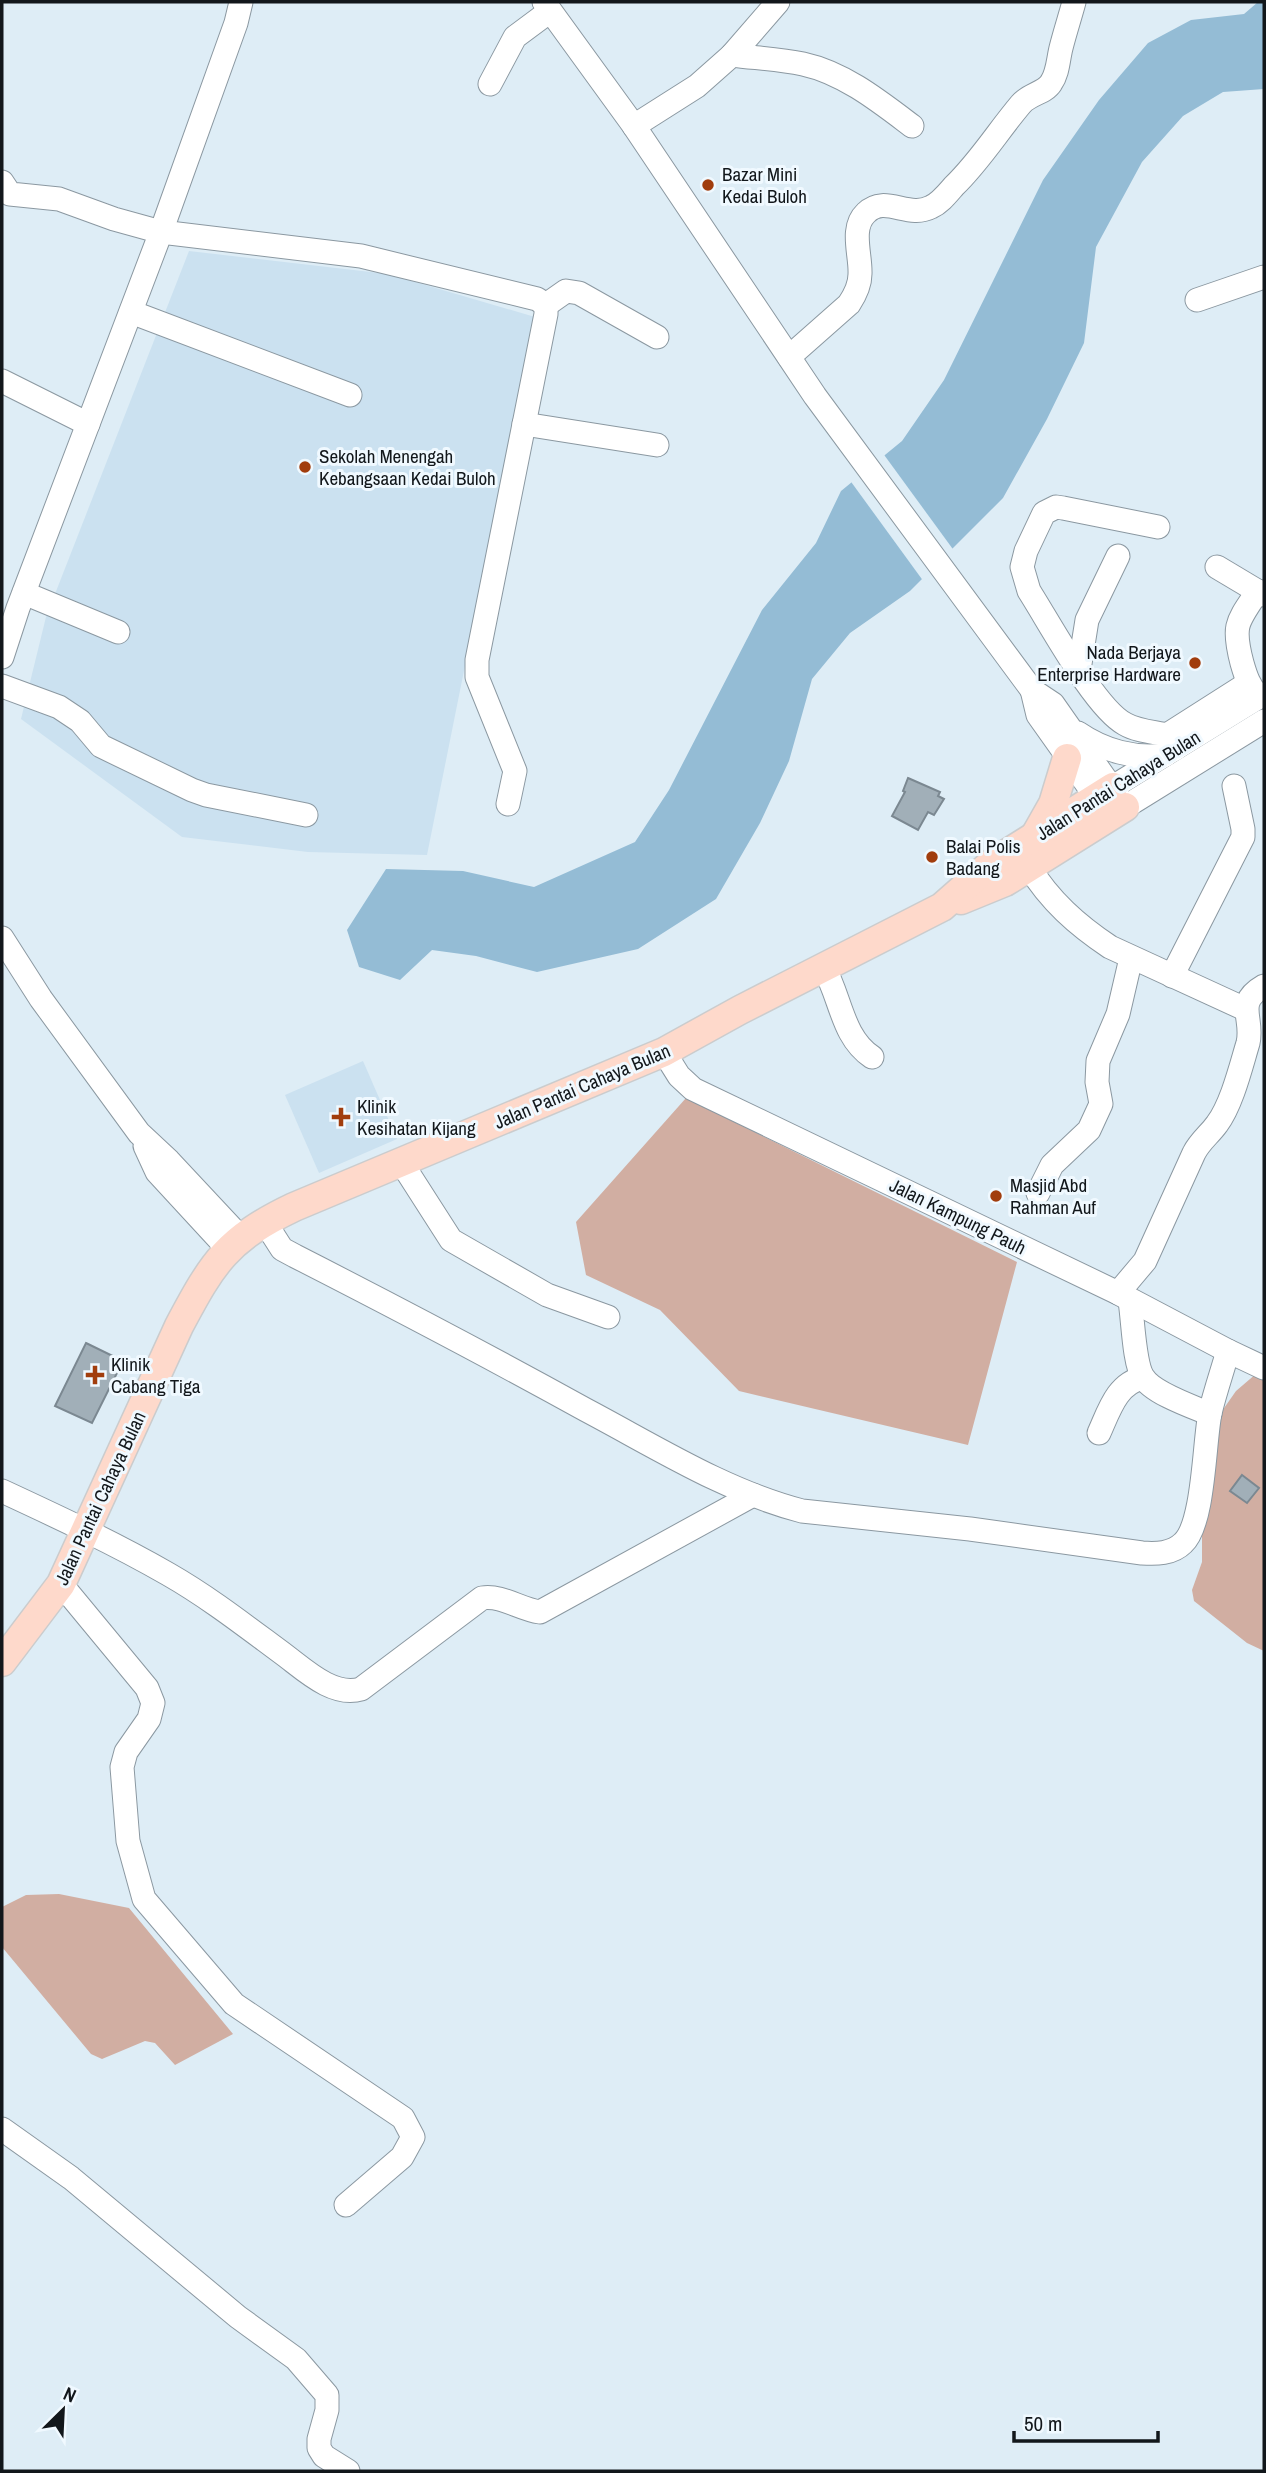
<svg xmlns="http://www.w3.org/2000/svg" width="1266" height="2473" viewBox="0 0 1266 2473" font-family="'Archivo Narrow',sans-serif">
	<rect width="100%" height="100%" fill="#deedf6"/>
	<g fill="#cbe1f0">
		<path d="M189,251l199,23 147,43 -108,538 -119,-3 -126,-15 -161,-118 25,-102z"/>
		<path d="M363,1061l34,78 -78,34 -34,-78z"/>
	</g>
	<g fill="#d1aea2">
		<path d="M686,1098l331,164 -49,183 -229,-54 -79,-81 -74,-35 -10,-53z"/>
		<path d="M1257,1373l7,1v277l-17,-8 -53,-42 -2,-11 10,-28v-40l13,-90 7,-21 14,-20z"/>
		<path d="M59,1894l70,14 104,126 -58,31 -20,-22 -10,-2 -43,18 -11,-5 -89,-107v-40l24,-12z"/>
	</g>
	<path fill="#94bcd5" d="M1258,2h6v87l-41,3 -40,24 -41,46 -46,85 -12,96 -37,76 -44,79 -93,93 -60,42 -38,46 -23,82 -29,62 -44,76 -78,50 -101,23 -61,-16 -44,-6 -32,30 -41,-13 -12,-37 39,-61 77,2 71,16 101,-45 34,-52 93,-180 54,-67 25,-52 61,-50 42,-61 99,-200 56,-80 49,-57 43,-23 53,-6z"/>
	<path fill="#deedf6" d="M882,452l73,100 -31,30 -75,-103z"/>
	<g fill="#a1afb8" stroke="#7b8891" stroke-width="2">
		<path d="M908,778l32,14 -2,4 6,3 -10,16 -6,-3 -10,18 -26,-14 13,-24 -2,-1z"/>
		<path d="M86,1343l37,18 -31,62 -37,-17z"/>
		<path d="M1242,1475l17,13 -12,15 -17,-12z"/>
	</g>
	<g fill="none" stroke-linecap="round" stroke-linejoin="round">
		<defs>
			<g id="minor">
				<path d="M544,2l90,124 181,270 217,294 21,14 72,103 139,-86"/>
				<path d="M732,55c23,3 47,4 71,9 41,9 76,37 109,62"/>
				<path d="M490,84l25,-47 35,-26"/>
				<path d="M634,126l63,-40 35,-31 46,-53"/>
				<path d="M2,182l8,12 49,5 55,20 47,13 200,24 176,43 9,6"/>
				<path d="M1197,300l67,-23"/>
				<path d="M546,305l20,-14 13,2 78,44"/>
				<path d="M131,312l219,83"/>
				<path d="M789,357l60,-53c6,-9 11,-19 11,-30 1,-19 -10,-46 6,-61 19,-19 42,6 65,-6 9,-4 16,-13 23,-21 26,-25 44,-55 67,-82 8,-10 24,-11 30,-21 7,-10 7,-23 10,-35 4,-16 9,-31 13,-46"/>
				<path d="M2,381l86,43"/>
				<path d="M524,424l133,21"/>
				<path d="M1158,527l-95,-19 -7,-1 -12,6 -18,38 -4,16 7,24c20,31 66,117 96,133 12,7 28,8 42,11l8,14"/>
				<path d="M1217,567l47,28"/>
				<path d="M1258,591c-21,31 -26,34 -16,72 4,14 7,23 17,34"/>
				<path d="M24,593l94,39"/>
				<path d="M2,657l16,-49 143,-376 75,-209 5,-21"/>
				<path d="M1079,670l8,-50 31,-64"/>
				<path d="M2,686l57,21 21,14 21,25 91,44 14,5 100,20"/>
				<path d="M1032,690l6,25 68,96"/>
				<path d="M1078,733c26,18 57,26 87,22"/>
				<path d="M1167,735l80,-51"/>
				<path d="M1113,787l151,-93"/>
				<path d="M508,804l7,-33 -38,-94v-17l69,-346v-9"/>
				<path d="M1029,867c21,34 48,58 81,80l135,62"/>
				<path d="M2,938l39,61 98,134 30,28 72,77"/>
				<path d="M824,968c17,30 18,69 48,89"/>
				<path d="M1172,976l71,-139v-8l-9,-43"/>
				<path d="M664,1052l15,24 14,13 425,204 110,58 36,17"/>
				<path d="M145,1146l12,26 71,77"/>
				<path d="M401,1162l50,78 96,55 61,22"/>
				<path d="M1038,1193l14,-28 37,-35 12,-26 -4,-22 1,-21 20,-47 13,-56"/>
				<path d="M264,1221l18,28 13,7c98,50 195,101 291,154 70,37 139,81 216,101l168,18 172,24c14,1 30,1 41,-10 21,-19 21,-100 27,-130 5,-21 12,-41 18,-62"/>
				<path d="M1118,1293l27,-32 49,-108c6,-12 16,-19 23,-29 15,-20 24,-58 31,-81 6,-25 -14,-40 16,-57"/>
				<path d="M1130,1301c3,18 4,63 13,76 9,16 50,30 67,37"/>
				<path d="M1099,1433c10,-22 18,-50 44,-55"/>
				<path d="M2,1491c56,26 112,52 166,83 42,24 80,54 118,82 21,16 48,41 75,33l121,-91c21,-3 37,11 58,14l213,-117"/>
				<path d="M61,1584l86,104 6,15 -4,16 -23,33 -4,15 6,74 16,58 90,105 169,114 10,19 -11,20 -56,48"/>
				<path d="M2,2129l69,49 167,139 58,42 31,36v15l-8,29v9l5,8 24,15"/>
			</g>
			<g id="major">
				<path d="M1036,834l17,-30 14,-46"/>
				<path d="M961,900l44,-18 120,-75"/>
				<path d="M2,1662l59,-78 118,-258c34,-64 48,-87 115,-119l370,-155 76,-42 202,-103 50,-44 121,-76"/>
			</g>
		</defs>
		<use href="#minor" stroke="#8b98a1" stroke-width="25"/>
		<use href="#major" stroke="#cbcccd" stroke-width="31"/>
		<use href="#minor" stroke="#fff" stroke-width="23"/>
		<use href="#major" stroke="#fed9cb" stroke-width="28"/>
	</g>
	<g fill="#a13d0d" stroke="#f0f9ff" stroke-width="2.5">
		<circle cx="708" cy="185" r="7"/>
		<circle cx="305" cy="467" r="7"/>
		<circle cx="1195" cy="663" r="7"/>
		<circle cx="932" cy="857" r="7"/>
		<path d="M337.5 1106.5h7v7h7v7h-7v7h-7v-7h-7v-7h7z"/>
		<circle cx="996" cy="1196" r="7"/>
		<path d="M91.5 1364.5h7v7h7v7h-7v7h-7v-7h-7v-7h7z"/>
	</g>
	<g text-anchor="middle" stroke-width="6" stroke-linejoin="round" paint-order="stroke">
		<g font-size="19" fill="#12171b" stroke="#f0f9ff" text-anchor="start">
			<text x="722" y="181">Bazar Mini<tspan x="722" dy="22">Kedai Buloh</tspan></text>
			<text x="319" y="463">Sekolah Menengah<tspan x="319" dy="22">Kebangsaan Kedai Buloh</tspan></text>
			<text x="1181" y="659" text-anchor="end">Nada Berjaya<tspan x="1181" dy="22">Enterprise Hardware</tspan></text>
			<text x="946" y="853">Balai Polis<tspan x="946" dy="22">Badang</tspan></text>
			<text x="357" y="1113">Klinik<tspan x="357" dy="22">Kesihatan Kijang</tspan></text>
			<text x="1010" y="1192">Masjid Abd<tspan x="1010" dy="22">Rahman Auf</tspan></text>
			<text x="111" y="1371">Klinik<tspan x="111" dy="22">Cabang Tiga</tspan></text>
		</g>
		<g font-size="19" fill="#12171b" stroke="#f0f9ff">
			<text transform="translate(1118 785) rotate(-32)" y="7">Jalan Pantai Cahaya Bulan</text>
			<text transform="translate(582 1086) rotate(-23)" y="7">Jalan Pantai Cahaya Bulan</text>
			<text transform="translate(958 1216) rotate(26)" y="7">Jalan Kampung Pauh</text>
			<text transform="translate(100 1498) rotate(-65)" y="7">Jalan Pantai Cahaya Bulan</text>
		</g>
	</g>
	<rect width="1266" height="2473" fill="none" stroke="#12171b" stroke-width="7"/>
	<g transform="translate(63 2410) rotate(24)" stroke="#f0f9ff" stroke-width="5" paint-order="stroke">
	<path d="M0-5L12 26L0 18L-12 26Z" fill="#12171b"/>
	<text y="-10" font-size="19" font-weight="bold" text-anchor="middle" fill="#12171b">N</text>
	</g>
	<path d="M1014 2431v10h144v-10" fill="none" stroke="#12171b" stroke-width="3.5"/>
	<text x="1024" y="2431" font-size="21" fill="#12171b" stroke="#f0f9ff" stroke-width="5" paint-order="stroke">50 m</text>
</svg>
